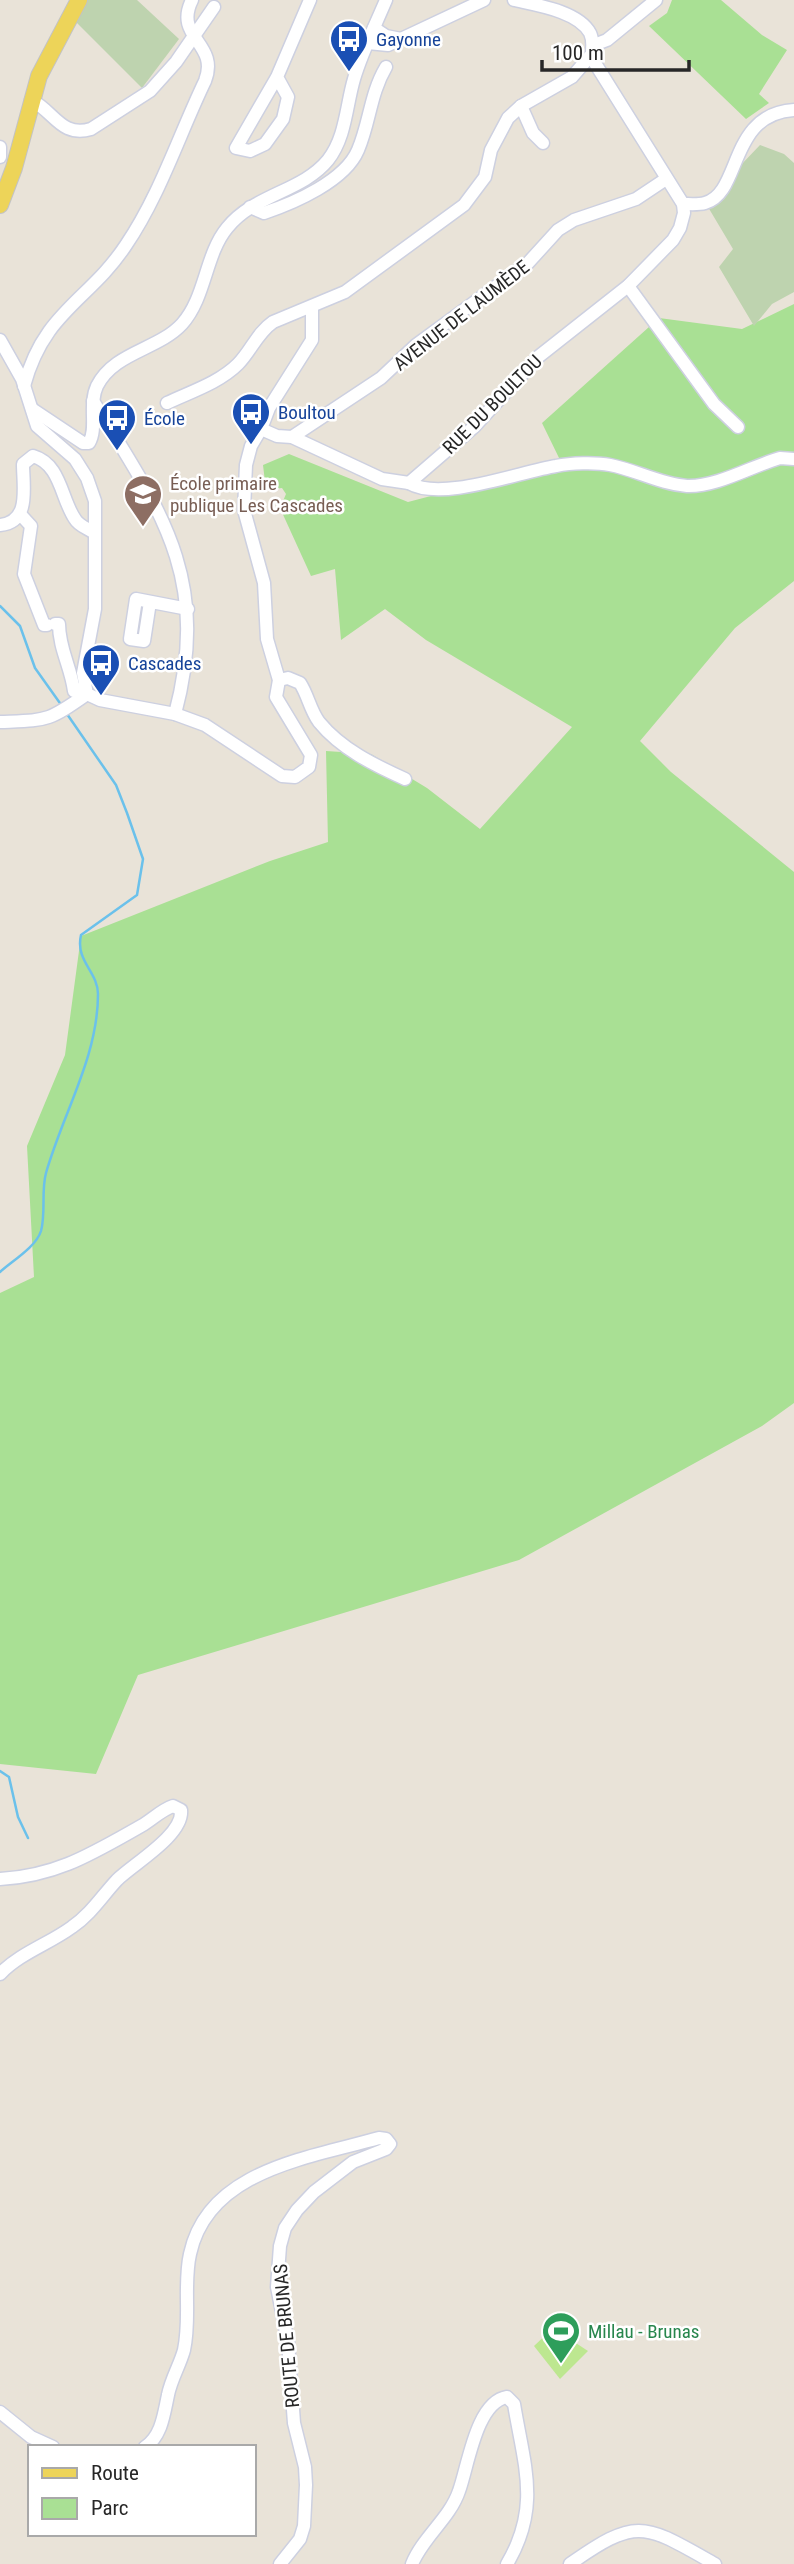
<svg xmlns="http://www.w3.org/2000/svg" width="794" height="2564" viewBox="0 0 794 2564" font-family="'Roboto Condensed',sans-serif">
	<rect width="100%" height="100%" fill="#e9e3d8"/>
	<g fill="#a9e094">
		<path d="M672,0h49l41,35 25,15 -28,44 10,9 -23,16 -97,-93 18,-13z"/>
		<path d="M794,304v277l-59,47 -95,113 31,31 123,100v531l-32,23 -243,134 -381,115 -42,99 -96,-10v-471l34,-16 -7,-131 38,-91 16,-119 189,-75 58,-19 -2,-91 45,3 56,34 53,41 92,-102 -146,-87 -41,-31 -44,31 -6,-71 -24,7 -31,-68 6,-14 -4,-6 -16,2 -3,-25 26,-11 119,48 153,-40 -19,-39 117,-105 83,11z"/>
	</g>
	<g fill="#bed3af">
		<path d="M88,0h49l42,39 -37,49 -66,-66z"/>
		<path d="M760,145l24,9 10,9v129l-22,12 -18,22 -35,-59 14,-18 -25,-42 23,-18 8,-22z"/>
	</g>
	<path fill="#bde790" d="M553,2328l35,23 -28,28 -26,-33z"/>
	<g fill="none" stroke-linecap="round" stroke-linejoin="round">
		<g stroke="#6bc1eb" stroke-width="2.5">
			<path d="M0,606l20,20 15,42 27,38"/>
			<path d="M0,1272c12,-11 36,-25 41,-41 5,-18 0,-40 5,-58 17,-60 52,-116 52,-179 0,-22 -23,-33 -17,-59l56,-40 6,-36 -16,-46 -11,-28 -49,-71"/>
			<path d="M0,1771l9,6 9,40 10,21"/>
		</g>
		<defs>
			<g id="minor">
				<path d="M401,39l83,-39"/>
				<path d="M368,43l20,2 13,-6 -15,-3 -12,-8"/>
				<path d="M594,45l13,-5 49,-40"/>
				<path d="M277,77l11,20 -5,22 -18,25 -15,7 -14,-3 41,-71 33,-77"/>
				<path d="M31,100c23,11 30,38 60,29l59,-38 26,-29 38,-55"/>
				<path d="M521,106l12,27 10,10"/>
				<path d="M0,147v10"/>
				<path d="M683,204c6,0 15,1 22,-1 37,-10 23,-89 89,-93"/>
				<path d="M250,207l14,6c30,-10 81,-32 94,-63 12,-28 12,-56 28,-83"/>
				<path d="M628,286l86,118 24,23"/>
				<path d="M312,308v32l-43,68 -8,21 16,7 15,1 90,42 27,4 66,-57 63,-69 90,-71 45,-46 7,-12 4,-15 -1,-9 -90,-144c-3,-9 2,-17 -3,-27 -12,-22 -54,-28 -76,-33"/>
				<path d="M0,340l22,39 15,47 38,33 12,19 8,23v108l-12,64 4,21 13,6 75,14 30,11 77,51 13,1 14,-10 2,-12 -35,-58 3,-17 -12,-41 -3,-56 -20,-73 2,-45 5,-19 10,-17"/>
				<path d="M24,386c20,-75 65,-85 102,-141 34,-50 53,-110 79,-164 15,-38 -32,-43 -13,-81"/>
				<path d="M93,401c69,111 118,178 82,313"/>
				<path d="M167,403c23,-11 52,-20 71,-39 13,-13 19,-31 35,-42l72,-30 119,-87 21,-28 6,-27 17,-32 13,-12 51,-29 19,-22"/>
				<path d="M32,409l51,34h6c9,-15 -1,-38 8,-57 17,-34 61,-36 85,-62 24,-27 23,-69 45,-96 27,-34 75,-36 101,-68 18,-23 18,-54 26,-81 8,-27 21,-53 32,-79"/>
				<path d="M292,437l89,-59 35,-33 112,-82 30,-33 16,-10 62,-21 30,-20"/>
				<path d="M409,483c32,19 110,-11 147,-17 15,-3 39,-4 54,-1 26,5 50,19 77,21 30,1 65,-20 93,-28l14,1"/>
				<path d="M20,514l11,12 -7,48 20,51h3"/>
				<path d="M0,525c31,-3 23,-38 23,-61l10,-8c28,8 28,43 42,63 4,7 12,9 18,13"/>
				<path d="M150,602l-6,39 -14,-2 6,-40 52,10"/>
				<path d="M55,624h4c0,25 12,43 15,67l10,-2"/>
				<path d="M279,680l9,-2 12,5c8,12 10,27 19,39 22,27 55,43 86,57"/>
				<path d="M0,722c48,-2 47,0 87,-28"/>
				<path d="M0,1879c57,-3 93,-26 141,-53 11,-6 20,-16 32,-20l8,4c3,25 -48,54 -64,70 -15,16 -26,34 -45,47 -23,17 -52,26 -72,47"/>
				<path d="M0,2412l31,25 22,10"/>
				<path d="M145,2447c17,-11 19,-34 23,-52 3,-16 12,-30 16,-45 7,-32 -1,-65 6,-96 18,-84 119,-96 189,-116l7,1 4,5 -4,5 -33,13 -39,30 -17,18 -12,18 -5,18 -3,41 11,55 6,81 11,44 1,18 -2,41 -4,13 -20,25"/>
				<path d="M412,2564c11,-27 38,-46 47,-73 9,-24 17,-89 48,-94l7,7c10,61 27,103 -7,160"/>
				<path d="M570,2564c68,-48 74,-40 145,0"/>
			</g>
			<path id="major" d="M0,205l14,-37 25,-92 40,-76"/>
		</defs>
		<use href="#minor" stroke="#cdd0e0" stroke-width="15"/>
		<use href="#major" stroke="#c3c3c3" stroke-width="18"/>
		<use href="#minor" stroke="#fff" stroke-width="12"/>
		<use href="#major" stroke="#edd459" stroke-width="16"/>
	</g>
	<defs>
		<symbol id="bus-pin" viewBox="-11 -11 22 30"><path d="M0 17L-7.5 6A9.5 9.5 0 1 1 7.5 6Z" fill="#1a4fb4" stroke="#fff"/><path d="M-5-6H5V4H4V6H2V4H-2V6H-4V4H-5ZM-3.5-4V0h7V-4ZM-3.5 1.2v1.5H-2V1.2ZM2 1.2v1.5H3.5V1.2Z" fill="#fff"/></symbol>
		<symbol id="school-pin" viewBox="-11 -11 22 30"><path d="M0 17L-7.5 6A9.5 9.5 0 1 1 7.5 6Z" fill="#8d6e63" stroke="#fff"/><path d="M0-5L7-2L0 1L-7-2ZM-4 1L0 2.5L4 1V4Q0 6-4 4Z" fill="#fff"/></symbol>
		<symbol id="stadium-pin" viewBox="-11 -11 22 30"><path d="M0 17L-7.5 6A9.5 9.5 0 1 1 7.5 6Z" fill="#2e9e5b" stroke="#fff"/><path d="M0-5a6.5 5 0 1 0 0 10a6.5 5 0 1 0 0-10ZM-3.5-1.8h7v3.6h-7Z" fill="#fff"/></symbol>
	</defs>
	<g fill-rule="evenodd">
		<use href="#bus-pin" x="327" y="17" width="44" height="60"/>
		<use href="#bus-pin" x="229" y="390" width="44" height="60"/>
		<use href="#bus-pin" x="95" y="396" width="44" height="60"/>
		<use href="#school-pin" x="121" y="472" width="44" height="60"/>
		<use href="#bus-pin" x="79" y="641" width="44" height="60"/>
		<use href="#stadium-pin" x="539" y="2309" width="44" height="60"/>
	</g>
	<g text-anchor="middle" stroke-width="5" stroke-linejoin="round" paint-order="stroke">
		<g font-size="19" fill="#164399" stroke="#fff" text-anchor="start">
			<text x="376" y="46">Gayonne</text>
			<text x="278" y="419">Boultou</text>
			<text x="144" y="425">École</text>
			<text x="128" y="670">Cascades</text>
		</g>
		<g font-size="19" fill="#272727" stroke="#fff">
			<text transform="translate(461 315) rotate(-38)" y="7">AVENUE DE LAUMÈDE</text>
			<text transform="translate(492 404) rotate(-45)" y="7">RUE DU BOULTOU</text>
			<text transform="translate(286 2336) rotate(-95)" y="7">ROUTE DE BRUNAS</text>
		</g>
		<g font-size="19" fill="#785e54" stroke="#fff" text-anchor="start">
			<text x="170" y="490">École primaire<tspan x="170" dy="22">publique Les Cascades</tspan></text>
		</g>
		<g font-size="19" fill="#27864d" stroke="#fff" text-anchor="start">
			<text x="588" y="2338">Millau - Brunas</text>
		</g>
	</g>
	<rect x="28" y="2445" width="228" height="91" fill="#ffffff" stroke="#a9a9a9" stroke-width="2"/>
	<rect x="42" y="2468" width="35" height="10" fill="#edd459" stroke="#a9a9a9" stroke-width="2"/>
	<text x="91" y="2480" font-size="21" fill="#272727">Route</text>
	<rect x="42" y="2498" width="35" height="21" fill="#a9e094" stroke="#a9a9a9" stroke-width="2"/>
	<text x="91" y="2515" font-size="21" fill="#272727">Parc</text>
	<path d="M542 60v10h147v-10" fill="none" stroke="#272727" stroke-width="3.5"/>
	<text x="552" y="60" font-size="21" fill="#272727" stroke="#ffffff" stroke-width="5" paint-order="stroke">100 m</text>
</svg>
